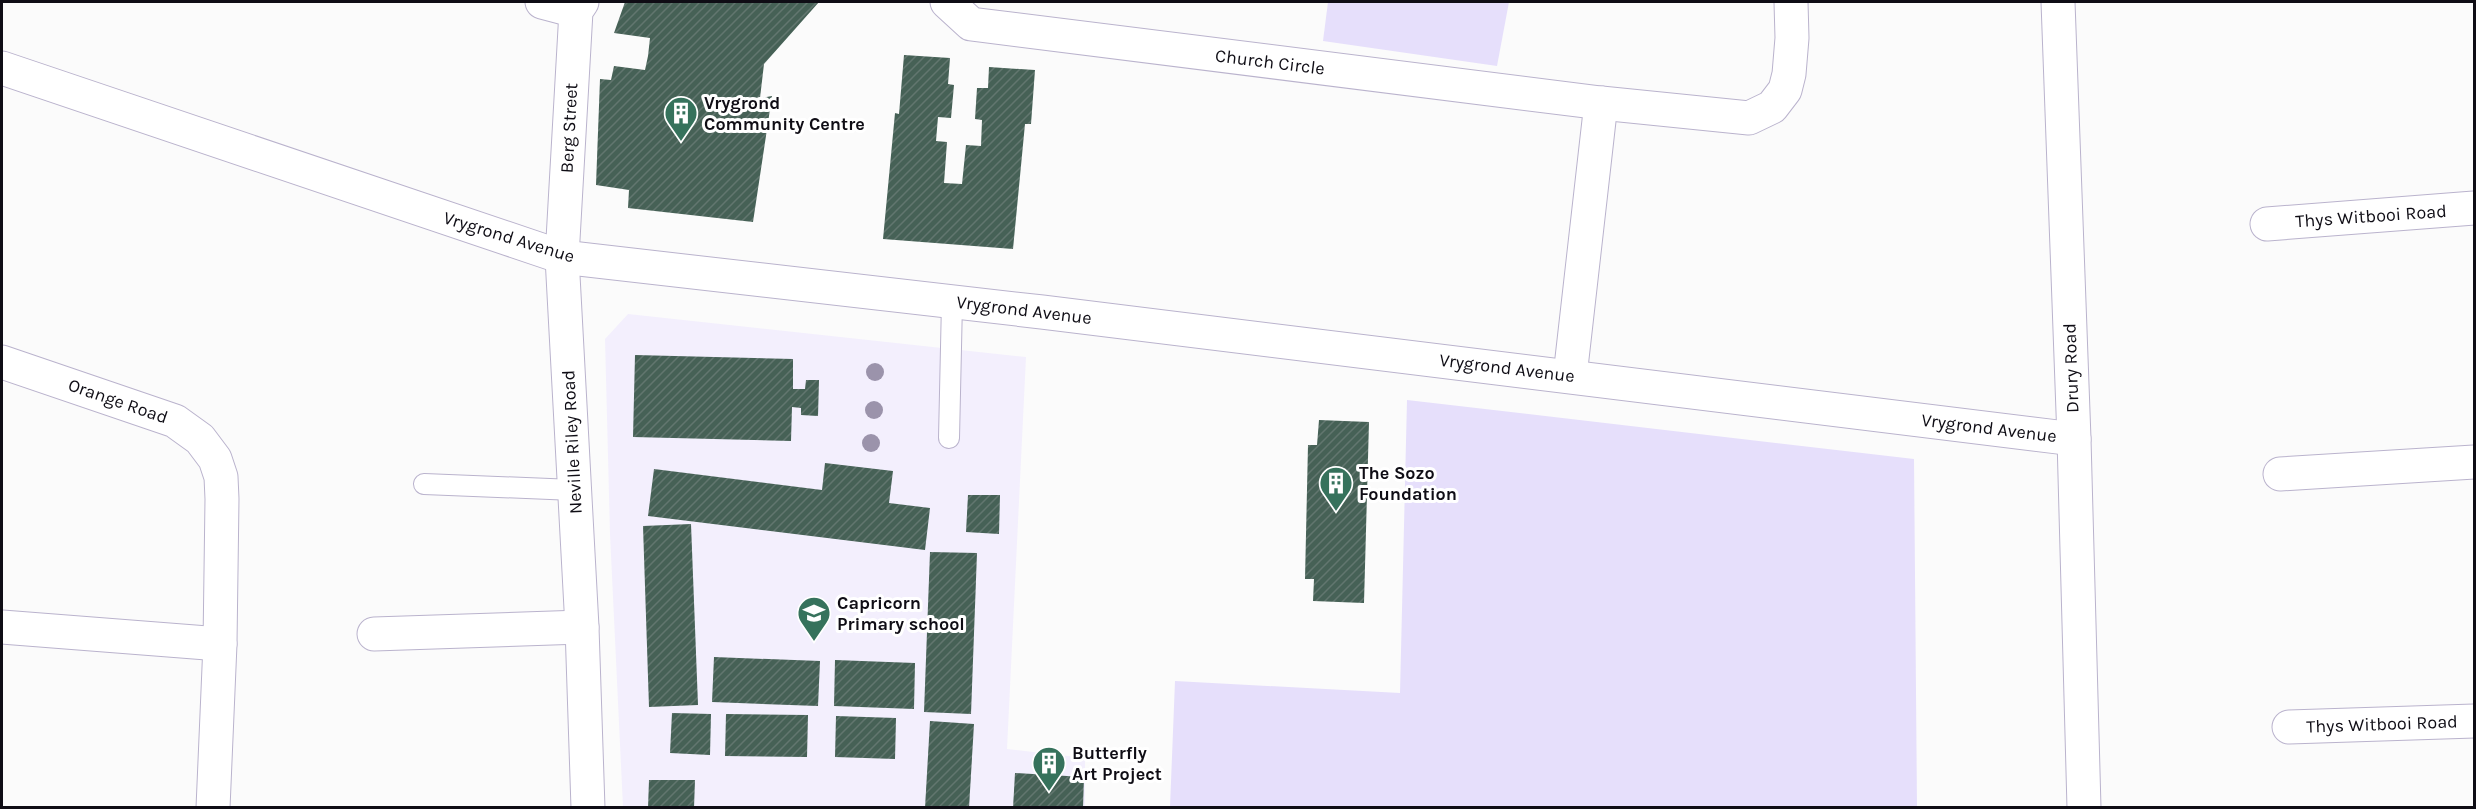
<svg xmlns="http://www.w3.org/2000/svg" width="2476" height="809" viewBox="0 0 2476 809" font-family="Karla,sans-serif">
	<defs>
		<pattern id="building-hatch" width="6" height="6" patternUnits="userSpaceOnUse" patternTransform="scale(1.5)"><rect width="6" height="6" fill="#466156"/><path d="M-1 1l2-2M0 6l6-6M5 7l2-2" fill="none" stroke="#62766f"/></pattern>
	</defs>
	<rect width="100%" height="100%" fill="#fbfbfb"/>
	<path fill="#f3effd" d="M628,314l398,43 -19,392 78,9v49h-462l-13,-273 -5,-195z"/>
	<g fill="#e6dffb">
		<path d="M1328,2h181l-12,64 -174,-25z"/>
		<path d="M1407,400l507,59 3,348h-747l5,-126 225,12z"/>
	</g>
	<g fill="url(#building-hatch)">
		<path d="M625,2h194l-55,62 -4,34 12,-2 -19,126 -125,-14 1,-18 -33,-5 4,-106 11,1 3,-14 31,4 3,-14 2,-18 -36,-5z"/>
		<path d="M904,55l46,3 -2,26 6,1 -3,33 -13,-1 -2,24 11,1 -3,41 18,1 4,-39 15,1 1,-26 -7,-1 2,-31h11l1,-21 46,3 -4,54h-6l-12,125 -130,-10 12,-126 4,1z"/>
		<path d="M635,355l158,4v30h12l1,-9h13l-1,36 -17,-1v-7l-9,-1 -1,34 -158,-4z"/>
		<path d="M1319,420l50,2 -5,181 -51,-2 1,-22h-9l3,-134h9z"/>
		<path d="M825,463l68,8 -4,32 41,5 -5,42 -277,-34 6,-47 168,21z"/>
		<path d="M968,495h32l-1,39 -33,-2z"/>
		<path d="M691,524l7,181 -49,2 -6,-181z"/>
		<path d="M930,552l47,1 -6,161 -47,-2z"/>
		<path d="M714,657l106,4 -2,45 -106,-4z"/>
		<path d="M835,660l80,3 -1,46 -80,-3z"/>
		<path d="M672,713l39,1 -1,41 -40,-2z"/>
		<path d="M726,714l82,1 -1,42 -82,-1z"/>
		<path d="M836,716l60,2 -1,41 -60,-2z"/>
		<path d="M930,721l44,3 -5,84h-44z"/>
		<path d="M1015,773l69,4 -1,31h-70z"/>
		<path d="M649,780h46l-1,28h-46z"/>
	</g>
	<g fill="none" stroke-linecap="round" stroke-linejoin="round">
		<defs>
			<g id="lane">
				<path d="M949,438l3,-136"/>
				<path d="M424,484l150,6"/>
			</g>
			<g id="street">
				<path d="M542,2l34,9"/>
				<path d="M582,2l-6,9 -14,246 20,370 6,181"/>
				<path d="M947,2l24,22 630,79 148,15 23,-11 13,-17 4,-16 3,-36 -1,-36"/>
				<path d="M2058,2l16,437 10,369"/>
				<path d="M2,68l560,189 480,55 1032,127"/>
				<path d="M2267,224l207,-16"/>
				<path d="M2,362l173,59 25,18 15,20 6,18 1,22 -2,145 -7,164"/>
				<path d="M1570,376l31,-273"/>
				<path d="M2280,474l194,-12"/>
				<path d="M2,627l218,17"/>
				<path d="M374,634l208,-7"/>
				<path d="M2289,727l185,-6"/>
			</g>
		</defs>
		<use href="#lane" stroke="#bab3cd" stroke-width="22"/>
		<use href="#street" stroke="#bab3cd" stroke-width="35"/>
		<use href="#lane" stroke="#fff" stroke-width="20"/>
		<use href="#street" stroke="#fff" stroke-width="33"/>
	</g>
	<g fill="#9b93ab">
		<circle cx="875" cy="372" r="9"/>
		<circle cx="874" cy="410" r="9"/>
		<circle cx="871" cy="443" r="9"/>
	</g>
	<defs>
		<symbol id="building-pin" viewBox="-11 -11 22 30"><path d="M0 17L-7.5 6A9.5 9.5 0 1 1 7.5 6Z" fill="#36725c" stroke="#fff"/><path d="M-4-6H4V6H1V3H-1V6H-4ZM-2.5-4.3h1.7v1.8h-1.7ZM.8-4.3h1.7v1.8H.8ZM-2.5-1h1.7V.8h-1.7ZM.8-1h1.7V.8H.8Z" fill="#fff"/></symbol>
		<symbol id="school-pin" viewBox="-11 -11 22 30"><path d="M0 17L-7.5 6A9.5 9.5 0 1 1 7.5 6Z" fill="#36725c" stroke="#fff"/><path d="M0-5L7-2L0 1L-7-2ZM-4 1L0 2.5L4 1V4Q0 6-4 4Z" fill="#fff"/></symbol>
	</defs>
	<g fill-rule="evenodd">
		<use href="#building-pin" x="662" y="94" width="38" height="52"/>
		<use href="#building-pin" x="1317" y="464" width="38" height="52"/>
		<use href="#school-pin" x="795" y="594" width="38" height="52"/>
		<use href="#building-pin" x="1030" y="744" width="38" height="52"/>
	</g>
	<g text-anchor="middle" stroke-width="6" stroke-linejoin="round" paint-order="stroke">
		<g font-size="18" fill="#0f0d15" stroke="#fff">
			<text transform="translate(1270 62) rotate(7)" y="6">Church Circle</text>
			<text transform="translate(569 128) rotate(-87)" y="6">Berg Street</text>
			<text transform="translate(2371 216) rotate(-4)" y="6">Thys Witbooi Road</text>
			<text transform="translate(509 237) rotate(17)" y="6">Vrygrond Avenue</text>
			<text transform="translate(1024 310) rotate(7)" y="6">Vrygrond Avenue</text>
			<text transform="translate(1507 368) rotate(7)" y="6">Vrygrond Avenue</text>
			<text transform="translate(2071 368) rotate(-92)" y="6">Drury Road</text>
			<text transform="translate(118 401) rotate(19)" y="6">Orange Road</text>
			<text transform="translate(1989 428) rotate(7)" y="6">Vrygrond Avenue</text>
			<text transform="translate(572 442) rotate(-93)" y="6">Neville Riley Road</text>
			<text transform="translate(2382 724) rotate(-2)" y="6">Thys Witbooi Road</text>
		</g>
		<g font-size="18" font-weight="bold" fill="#0f0d15" stroke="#fff" text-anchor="start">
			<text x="704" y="109">Vrygrond<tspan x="704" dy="21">Community Centre</tspan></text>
			<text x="1359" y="479">The Sozo<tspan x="1359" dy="21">Foundation</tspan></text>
			<text x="837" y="609">Capricorn<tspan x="837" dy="21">Primary school</tspan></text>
			<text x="1072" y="759">Butterfly<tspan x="1072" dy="21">Art Project</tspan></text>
		</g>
	</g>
	<rect width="2476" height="809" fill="none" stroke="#0f0d15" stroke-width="6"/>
</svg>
